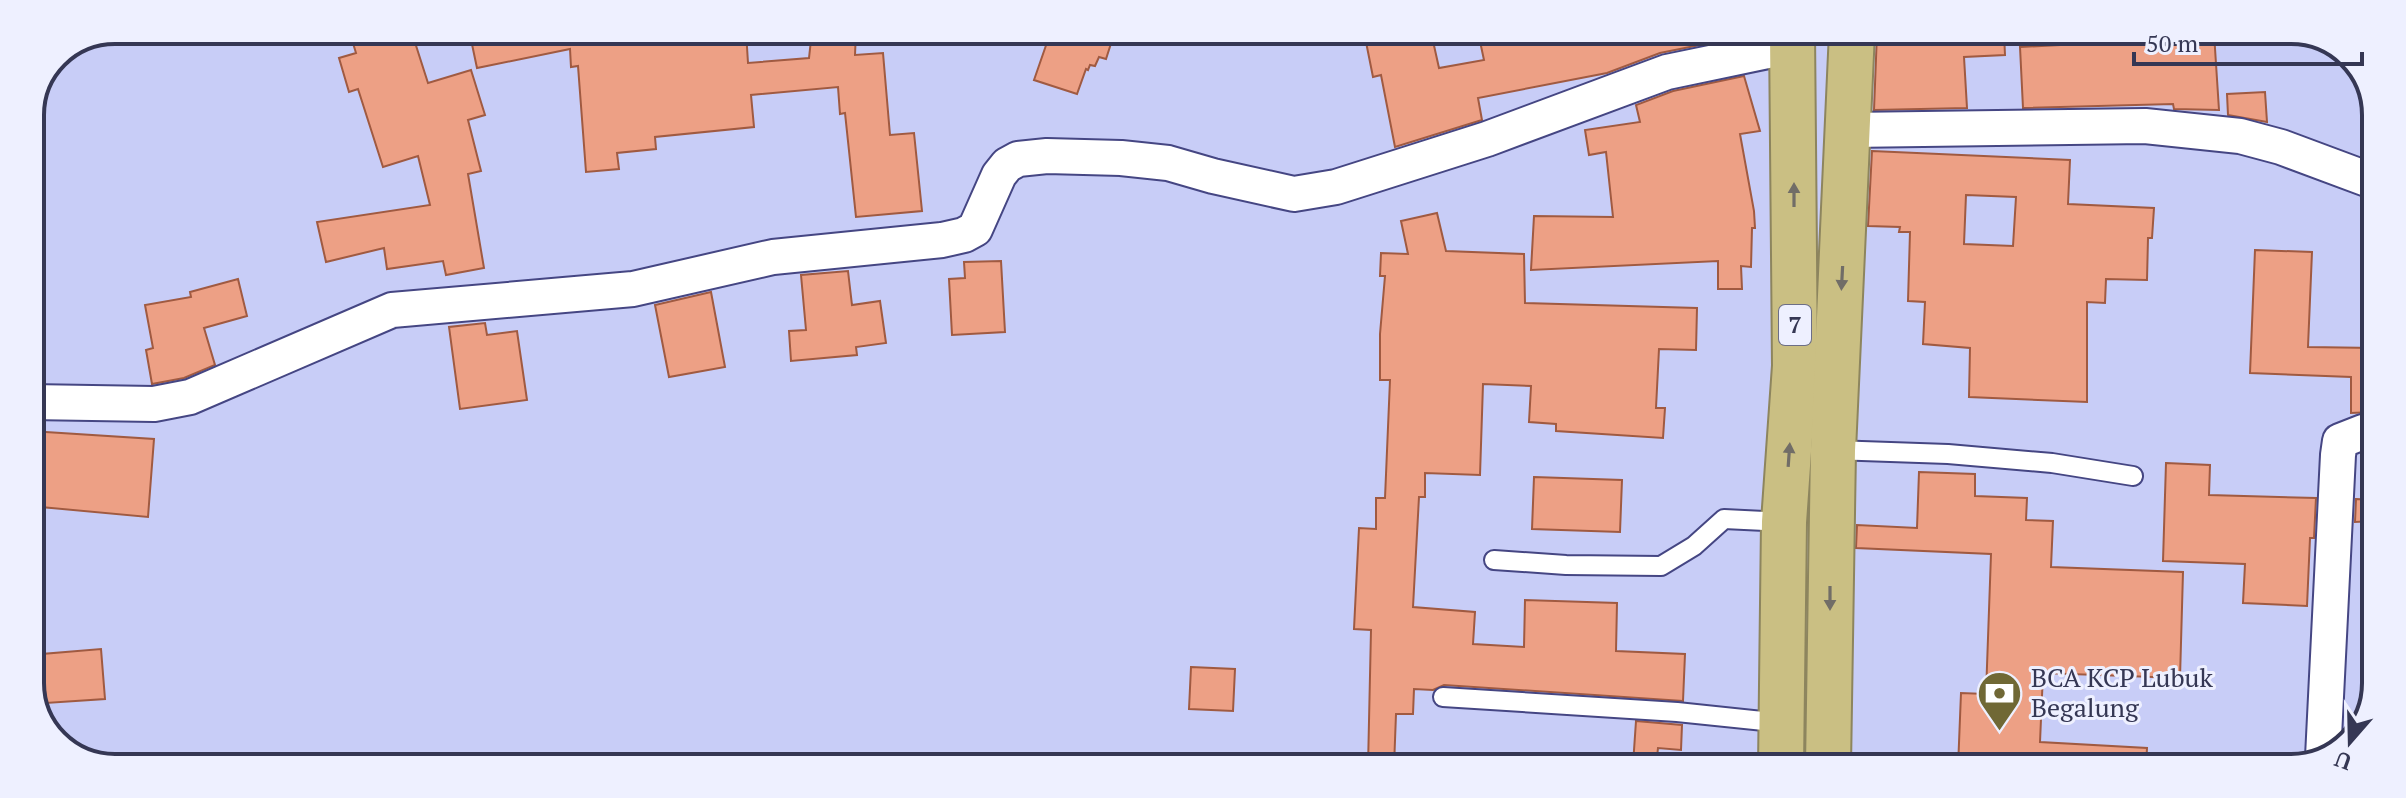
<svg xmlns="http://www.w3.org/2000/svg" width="2406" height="798" viewBox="0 0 2406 798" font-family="'PT Serif',serif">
	<rect width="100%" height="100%" fill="#c8cdf7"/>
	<g fill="#eda085" stroke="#a05a41" stroke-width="2" fill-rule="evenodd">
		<path d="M349,30h62l17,53 43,-13 14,45 -17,5 13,51 -13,3 16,94 -38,7 -3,-14 -56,8 -3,-21 -58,14 -9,-40 113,-17 -12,-49 -35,11 -25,-78 -9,3 -10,-34 17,-5z"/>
		<path d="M469,30l134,1 1,7 45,-2 -1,-5h98l2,32 61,-5 3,-27h44l-1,24 28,-2 7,82 24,-2 8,78 -66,6 -11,-104 -5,1 -2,-27 -87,8 3,32 -99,10 1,12 -39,4 2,16 -33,3 -8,-106 -7,1 -1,-18 -93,19z"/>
		<path d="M1051,31h64l-9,28 -7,-2 -4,9 -5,-1 -2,5 -2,-1 -9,25 -43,-14z"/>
		<path d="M1364,32h67l8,36 45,-8 -6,-28h56l2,10 48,-10h123l3,11 -50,10 -53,20 -129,25 4,22 -87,27 -14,-72 -8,2z"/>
		<path d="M1877,33h127l1,22 -41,2 3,51 -93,2z"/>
		<path d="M2117,33h97l5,77 -45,-1 -1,-5 -150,4 -3,-61 97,-5z"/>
		<path d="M1744,76l16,55 -20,3 14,77 1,17h-3l-1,39 -10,-1 1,23h-24v-28l-187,9 3,-54 79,1 -7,-65 -17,3 -4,-25 55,-8 -4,-17 37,-14z"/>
		<path d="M2265,92l2,30 -39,-7 -1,-21z"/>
		<path d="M1872,151l198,9 -2,44 86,4 -2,30h-4l-1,42 -41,-1 -1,24 -18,-1v100l-118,-5 1,-49 -47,-4 2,-42 -17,-1 2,-69h-11l1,-5 -32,-1zM1966,195l50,2 -3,49 -49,-2z"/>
		<path d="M1437,213l9,38 78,3 1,49 172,5 -1,42 -37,-1 -3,59h9l-2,30 -107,-7v-7l-27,-2 2,-36 -48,-2 -3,91 -55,-2v24h-6l-6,110 62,5 -2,32 51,3 1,-47 92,3 -1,48 69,3 -2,47 -239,-16 -11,5 -19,-1 -1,25h-17l-2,53h-26l3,-137 -17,-1 5,-101 17,1v-31h9l5,-118h-10v-46l5,-58h-5l1,-23 27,1 -7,-33z"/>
		<path d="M2255,250l57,2 -4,95 67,1 -1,64 -23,1v-36l-101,-4z"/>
		<path d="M1001,261l4,71 -53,3 -3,-56 16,-1 -1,-16z"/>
		<path d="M848,271l4,34 28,-4 6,42 -30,4 1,8 -66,6 -2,-30 17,-1 -5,-55z"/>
		<path d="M238,279l9,37 -43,12 11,37 -31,13 -32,6 -6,-34 7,-2 -8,-43 46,-8 -1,-5z"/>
		<path d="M711,292l14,75 -56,10 -14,-72z"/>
		<path d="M485,323l2,12 30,-4 10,69 -67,9 -11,-82z"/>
		<path d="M30,431l124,8 -6,78 -118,-11z"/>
		<path d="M2166,463l44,2 -1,30 107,3 -2,40h-4l-3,68 -64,-3 2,-39 -82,-3z"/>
		<path d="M1919,472l56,2v22l52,2 -1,22 27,1 -2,46 132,5 -3,106 -137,-5 -3,69 107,6 -1,20h-188l3,-75 25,1 5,-140 -135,-6 1,-23 60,3z"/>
		<path d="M1534,477l88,3 -2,52 -88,-3z"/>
		<path d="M2356,499l18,1v21l-19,1z"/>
		<path d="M101,649l4,50 -59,4 -4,-49z"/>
		<path d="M1191,667l44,2 -2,42 -44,-2z"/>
		<path d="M1636,721l46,4 -1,25 -23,-2 -2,19 -23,-2z"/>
	</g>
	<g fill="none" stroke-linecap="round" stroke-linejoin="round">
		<defs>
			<g id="service">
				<path d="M1833,450l115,4 104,9 81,13"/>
				<path d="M1494,560l72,5 95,1 33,-20 30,-27 60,3"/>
				<path d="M1443,697l234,15 106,11"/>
			</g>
			<g id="minor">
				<path d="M1849,130l296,-4 95,10 41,11 94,35"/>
				<path d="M30,402l124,2 36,-7 202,-87 241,-21 140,-32 169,-17 22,-5 11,-6 24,-54 8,-10 11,-6 29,-3 74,2 47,5 45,13 81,18 42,-7 151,-48 180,-67 125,-26"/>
				<path d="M2323,757l15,-302 2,-14 23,-9h11"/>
			</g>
			<g id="trunk">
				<path d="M1781,767l3,-245 11,-156 -3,-334"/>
				<path d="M1828,767l5,-317 19,-418"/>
			</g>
		</defs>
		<use href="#service" stroke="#454683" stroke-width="22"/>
		<use href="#minor" stroke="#454683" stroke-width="38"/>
		<use href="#trunk" stroke="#8d855e" stroke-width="48"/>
		<use href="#service" stroke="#fff" stroke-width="18"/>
		<use href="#minor" stroke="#fff" stroke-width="34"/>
		<use href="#trunk" stroke="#cabf83" stroke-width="44"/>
	</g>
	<defs><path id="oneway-solid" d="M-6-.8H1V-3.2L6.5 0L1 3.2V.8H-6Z" transform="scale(2)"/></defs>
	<g fill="#716d67">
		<use href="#oneway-solid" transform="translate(1794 195) rotate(-90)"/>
		<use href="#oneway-solid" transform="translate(1842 278) rotate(93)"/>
		<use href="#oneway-solid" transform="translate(1789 455) rotate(-86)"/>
		<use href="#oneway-solid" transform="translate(1830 598) rotate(90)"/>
	</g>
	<defs>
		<symbol id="bank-pin" viewBox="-11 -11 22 30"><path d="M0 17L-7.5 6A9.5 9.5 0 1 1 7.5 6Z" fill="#706835" stroke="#eef0ff"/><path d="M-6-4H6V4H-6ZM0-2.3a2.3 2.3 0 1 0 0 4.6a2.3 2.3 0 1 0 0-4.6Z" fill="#fff"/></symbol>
	</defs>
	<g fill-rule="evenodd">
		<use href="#bank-pin" x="1974" y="668" width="51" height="69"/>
	</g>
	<g text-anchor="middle" stroke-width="6" stroke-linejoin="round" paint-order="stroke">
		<rect fill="#eef0ff" stroke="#6c6e87" stroke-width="2" x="1779" y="305" width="32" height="40" rx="6"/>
		<g font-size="24" font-weight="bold" fill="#353754">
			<text x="1795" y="333">7</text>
		</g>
		<g font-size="26" fill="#353754" stroke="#eef0ff" text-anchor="start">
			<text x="2031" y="687">BCA KCP Lubuk<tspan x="2031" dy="30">Begalung</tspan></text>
		</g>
	</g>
	<path d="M0 0H2406V798H0ZM115 44H2291A71 71 0 0 1 2362 115V683A71 71 0 0 1 2291 754H115A71 71 0 0 1 44 683V115A71 71 0 0 1 115 44Z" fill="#eef0ff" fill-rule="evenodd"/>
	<path fill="none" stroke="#353754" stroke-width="4" d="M115 44H2291A71 71 0 0 1 2362 115V683A71 71 0 0 1 2291 754H115A71 71 0 0 1 44 683V115A71 71 0 0 1 115 44Z"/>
	<g transform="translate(2350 742) rotate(200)" stroke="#eef0ff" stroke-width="6" paint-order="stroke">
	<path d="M0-6L14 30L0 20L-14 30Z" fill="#353754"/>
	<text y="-12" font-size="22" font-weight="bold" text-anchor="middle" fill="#353754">U</text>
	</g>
	<path d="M2134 52v12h228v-12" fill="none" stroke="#353754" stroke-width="4"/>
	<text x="2146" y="52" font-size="24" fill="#353754" stroke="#eef0ff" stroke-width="6" paint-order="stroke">50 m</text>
</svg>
